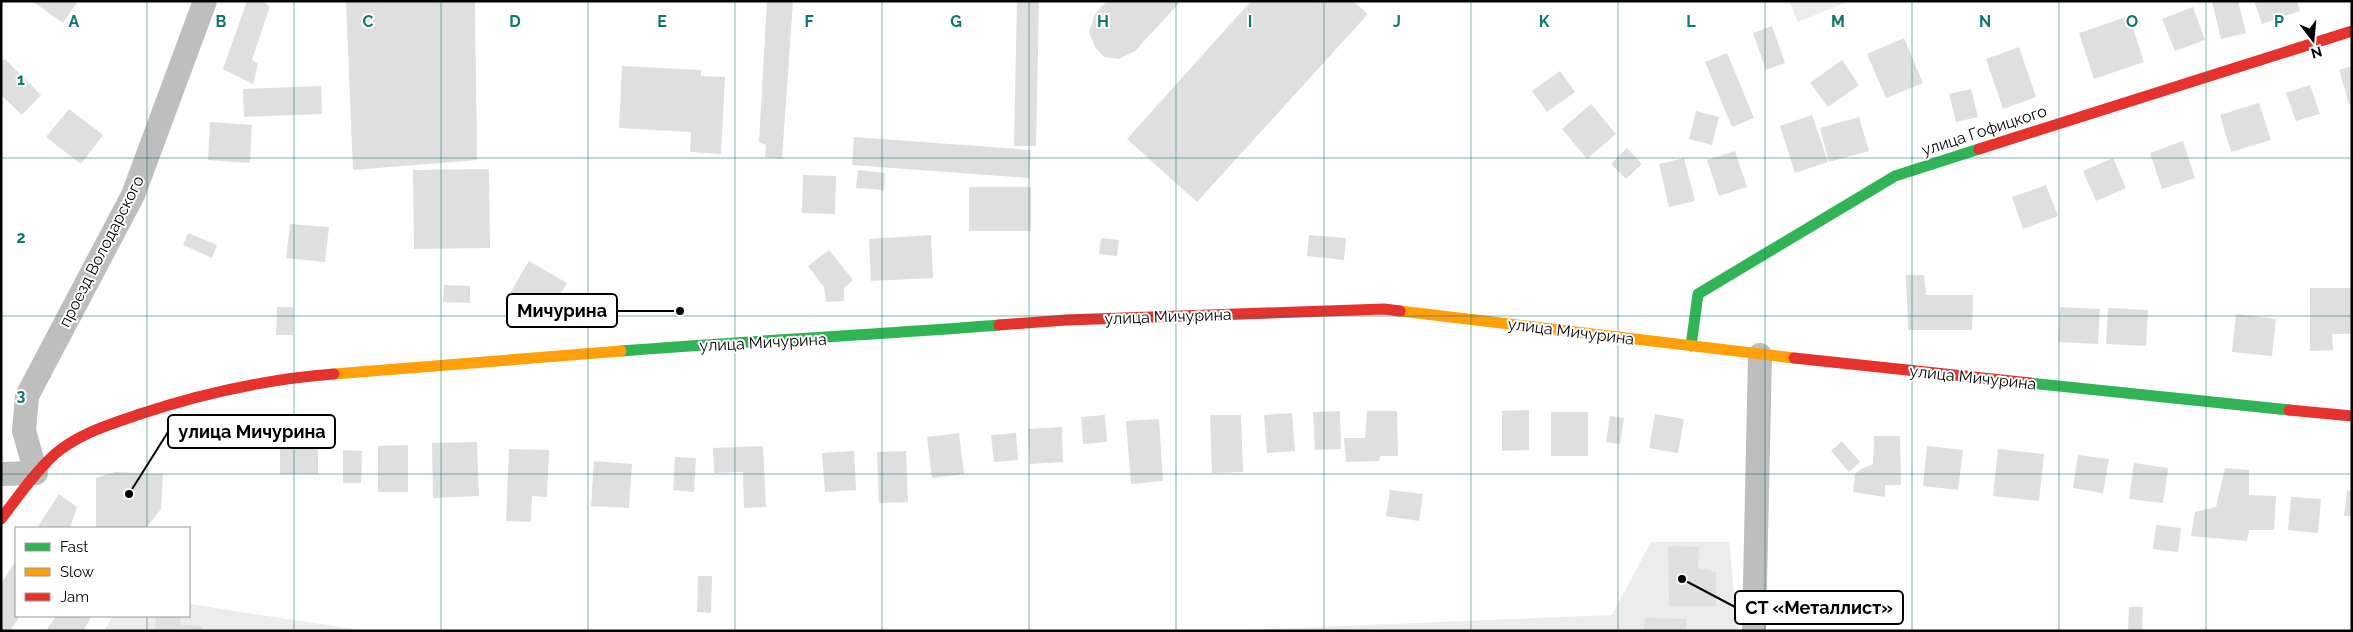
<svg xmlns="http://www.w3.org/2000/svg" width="2353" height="632" viewBox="0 0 2353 632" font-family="Raleway,sans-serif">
	<rect width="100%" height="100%" fill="#fff"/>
	<g fill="#ececec">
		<path d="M1789,1h60l-51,21z"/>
		<path d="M1651,542h78l9,89h-515l389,-16z"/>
		<path d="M189,604l177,27h-262l9,-15h76z"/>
	</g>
	<g fill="#dfdfdf">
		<path d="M32,1h46l-15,22z"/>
		<path d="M247,1h15l8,5 -18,54 6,4 -5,20 -30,-15z"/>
		<path d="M346,1h129l2,159 -124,10z"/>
		<path d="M767,1h26l-11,158 -17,-2 1,-12 -7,-3z"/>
		<path d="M1017,1h22l-3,145h-22z"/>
		<path d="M1107,1h74l-46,50 -16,8 -15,-2 -9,-10 -6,-15 6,-18z"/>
		<path d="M1251,1h102l15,13 -171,188 -70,-63z"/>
		<path d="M2212,1h26l8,32 -25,6z"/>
		<path d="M2254,1h43l3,10 -38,13z"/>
		<path d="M2193,7l12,33 -30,11 -13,-32z"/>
		<path d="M2129,16l15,46 -50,17 -15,-46z"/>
		<path d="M1772,26l13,37 -19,7 -13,-37z"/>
		<path d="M1904,38l19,45 -37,15 -19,-44z"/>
		<path d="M2019,47l17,50 -33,12 -17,-50z"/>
		<path d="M1727,53l27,65 -22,9 -27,-65z"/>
		<path d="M5,59l36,36 -19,20 -21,-20v-33z"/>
		<path d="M1842,60l17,25 -31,22 -18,-24z"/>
		<path d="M622,66l79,4v6l24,1 -4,77 -31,-2 1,-20 -72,-4z"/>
		<path d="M2352,66v37l-3,1 -10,-34z"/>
		<path d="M1560,71l15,21 -28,20 -15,-21z"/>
		<path d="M2310,85l10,29 -24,7 -10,-28z"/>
		<path d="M321,86l1,28 -78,3 -1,-28z"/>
		<path d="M1971,89l7,28 -22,5 -7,-28z"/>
		<path d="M2259,103l12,37 -40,12 -11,-37z"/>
		<path d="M1591,104l25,30 -29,25 -25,-30z"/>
		<path d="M69,109l34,26 -22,29 -35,-27z"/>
		<path d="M1696,111l23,6 -7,28 -23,-6z"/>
		<path d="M1812,115l16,47 -33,11 -15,-47z"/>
		<path d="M1859,117l10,34 -40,11 -9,-34z"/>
		<path d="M210,122l42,3 -2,38 -42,-3z"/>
		<path d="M854,137l177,13 -2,28 -177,-13z"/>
		<path d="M2183,141l12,37 -33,11 -12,-36z"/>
		<path d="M1627,148l15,16 -16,15 -15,-15z"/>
		<path d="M1735,151l12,36 -28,9 -12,-36z"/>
		<path d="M1684,158l11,43 -26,6 -10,-43z"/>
		<path d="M2113,158l13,30 -30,13 -13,-30z"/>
		<path d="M489,169l1,79 -76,1 -1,-79z"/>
		<path d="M858,170l27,3 -1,17 -28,-2z"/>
		<path d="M803,175l33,1 -1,38 -33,-1z"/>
		<path d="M2046,185l12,31 -35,13 -11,-32z"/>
		<rect x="969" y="187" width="62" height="44"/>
		<path d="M290,224l39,3 -4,35 -39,-4z"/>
		<path d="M188,233l29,12 -5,13 -29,-13z"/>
		<path d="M931,235l2,43 -62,3 -2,-42z"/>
		<path d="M1309,235l37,3 -2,22 -37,-4z"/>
		<path d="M1101,238l18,2 -2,16 -18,-2z"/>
		<path d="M829,250l24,30 -9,8v13l-18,1 -2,-15 -16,-21z"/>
		<path d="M529,261l38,22 -23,39 -38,-22z"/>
		<path d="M1906,275h18l2,20h47l-1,35h-64z"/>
		<path d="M444,285l26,1v17l-27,-1z"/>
		<path d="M2310,288h42v46h-20l1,16 -23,1z"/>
		<path d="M277,307h16v28h-17z"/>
		<path d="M2060,307l40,2 -2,35 -40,-2z"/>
		<path d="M2108,308l40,2 -2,36 -40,-2z"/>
		<path d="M2236,314l40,5 -4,37 -40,-4z"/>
		<path d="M1529,410v40l-27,1v-40z"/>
		<path d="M1340,411l1,38 -26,1 -2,-38z"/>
		<path d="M1367,411h30l1,45h-18l-1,5 -33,1 -2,-24h21z"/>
		<rect x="1551" y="412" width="37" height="44"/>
		<path d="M1292,413l3,38 -28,2 -3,-38z"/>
		<path d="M1655,414l29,5 -6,34 -29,-5z"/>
		<path d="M1105,415l2,27 -24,2 -2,-27z"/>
		<path d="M1210,415h31l2,57 -31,1z"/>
		<path d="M1610,416l14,2 -4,26 -14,-2z"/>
		<path d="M1159,419l4,62 -32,3 -5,-63z"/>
		<path d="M1062,427l1,35 -33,2 -2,-35z"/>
		<path d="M959,433l5,41 -32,4 -5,-41z"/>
		<path d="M1016,433l2,27 -24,2 -3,-27z"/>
		<path d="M1874,436h26l1,49h-16v12l-32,-5 2,-18 6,-5 12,-5z"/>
		<rect x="280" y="437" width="38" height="37"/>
		<path d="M1842,441l18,21 -11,10 -18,-21z"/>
		<path d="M477,442l2,54 -46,2 -1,-55z"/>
		<path d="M408,445v47h-30v-46z"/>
		<path d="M763,446l3,61 -22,1 -1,-36 -29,1 -1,-25z"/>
		<path d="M1927,446l36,4 -5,40 -35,-4z"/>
		<path d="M509,449l40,1 -2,47 -15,-1 -1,26 -25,-1z"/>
		<path d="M1998,449l46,5 -5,47 -46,-5z"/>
		<path d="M343,450l19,1 -1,32h-18z"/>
		<path d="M854,451l2,39 -31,2 -3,-39z"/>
		<path d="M906,451l2,51 -29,1 -2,-51z"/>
		<path d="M2078,455l31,4 -6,34 -30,-5z"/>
		<path d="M675,457l21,1 -2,34 -21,-2z"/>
		<path d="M594,461l38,3 -3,44 -38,-2z"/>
		<path d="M2134,463l34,5 -5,35 -34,-4z"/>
		<path d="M2225,468l24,2v25l27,1 -2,34h-25l-2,11 -56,-5 4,-24 21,-5z"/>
		<path d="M115,472l48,2 -2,35 -15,19h-50v-50z"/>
		<path d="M1390,490l33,4 -4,27 -33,-5z"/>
		<path d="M2347,490l5,1v25h-8z"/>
		<path d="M59,494l18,13 -7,21h-33z"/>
		<path d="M2291,497l30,2 -3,34 -30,-3z"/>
		<path d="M2156,525l25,3 -3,24 -25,-3z"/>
		<path d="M1668,546l31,1 -1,21 18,4v34h-47z"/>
		<path d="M16,560v56h4l-10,15h-9v-47z"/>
		<path d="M698,576h14l-1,37 -14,-1z"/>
		<path d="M2129,607h14l-1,24h-14z"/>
		<path d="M56,616h36l-9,15h-37z"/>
		<path d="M156,616h25l-1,9 23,1v5h-48z"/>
		<path d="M1645,618l41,1v12h-42z"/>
	</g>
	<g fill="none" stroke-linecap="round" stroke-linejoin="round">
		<g stroke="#bebebe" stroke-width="24">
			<path d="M1,474l35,-1 -12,-42 3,-35 106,-201 72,-194"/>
			<path d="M1754,631l6,-276"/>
		</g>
		<g stroke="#30b455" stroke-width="11">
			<path d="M1691,346l7,-52 197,-118 84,-27"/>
			<path d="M621,351c126,-10 252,-16 378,-26"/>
			<path d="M2030,383l259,27"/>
		</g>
		<g stroke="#ff9f0a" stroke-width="11">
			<path d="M1400,311l394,47"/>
			<path d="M334,374l287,-23"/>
		</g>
		<g stroke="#e5322d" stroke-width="11">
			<path d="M1979,149l373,-118"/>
			<path d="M999,325l67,-5 318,-11 16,2"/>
			<path d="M1794,358l236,25"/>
			<path d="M2289,410l63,6"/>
			<path d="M1,519c17,-22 33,-46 54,-65 23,-20 53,-29 82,-39 63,-21 130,-36 197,-41"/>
		</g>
	</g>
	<path fill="none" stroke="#0f766e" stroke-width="1" stroke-opacity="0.55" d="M147,1v527M294,1v630M441,1v630M588,1v630M735,1v630M882,1v630M1029,1v630M1176,1v630M1324,1v630M1471,1v630M1618,1v630M1765,1v630M1912,1v630M2059,1v630M2206,1v630M1,158h2351M1,316h2351M1,474h2351M147,616v15"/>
	<g text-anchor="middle" stroke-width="4" stroke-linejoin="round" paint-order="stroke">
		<g font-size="16" fill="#000" stroke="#fff">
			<text transform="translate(1984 130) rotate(-18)" y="6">улица Гофицкого</text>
			<text transform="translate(101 251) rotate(-63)" y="6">проезд Володарского</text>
			<text transform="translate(1168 316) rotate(-2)" y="6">улица Мичурина</text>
			<text transform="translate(1571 331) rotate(7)" y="6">улица Мичурина</text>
			<text transform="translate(763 342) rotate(-3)" y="6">улица Мичурина</text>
			<text transform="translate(1973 377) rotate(6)" y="6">улица Мичурина</text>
		</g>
	</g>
	<g font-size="16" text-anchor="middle" font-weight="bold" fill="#0f766e" stroke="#fff" stroke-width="4" stroke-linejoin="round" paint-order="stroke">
		<text x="74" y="27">A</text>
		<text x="221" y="27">B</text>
		<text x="368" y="27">C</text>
		<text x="515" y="27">D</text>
		<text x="662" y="27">E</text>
		<text x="809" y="27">F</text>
		<text x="956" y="27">G</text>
		<text x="1103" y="27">H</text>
		<text x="1250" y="27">I</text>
		<text x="1397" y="27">J</text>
		<text x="1544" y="27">K</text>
		<text x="1691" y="27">L</text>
		<text x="1838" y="27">M</text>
		<text x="1985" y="27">N</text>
		<text x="2132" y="27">O</text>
		<text x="2279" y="27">P</text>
		<text x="21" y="85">1</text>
		<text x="21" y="243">2</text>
		<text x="21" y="401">3</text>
	</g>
	<path fill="none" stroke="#000" stroke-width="2" d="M680 311L617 311M129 494L168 432M1682 579L1735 607"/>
	<g fill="#000" stroke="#fff" stroke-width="2">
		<circle cx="680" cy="311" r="5"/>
		<circle cx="129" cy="494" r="5"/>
		<circle cx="1682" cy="579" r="5"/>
	</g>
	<g fill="#fff" stroke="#000" stroke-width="2">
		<rect x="507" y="294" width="110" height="33" rx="5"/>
		<rect x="168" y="415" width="167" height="33" rx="5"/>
		<rect x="1735" y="591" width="168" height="33" rx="5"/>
	</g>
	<g font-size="18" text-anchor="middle" font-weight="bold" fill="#000">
		<text x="562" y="317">Мичурина</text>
		<text x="252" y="438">улица Мичурина</text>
		<text x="1819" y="614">СТ «Металлист»</text>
	</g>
	<rect width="2353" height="632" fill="none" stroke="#000000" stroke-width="5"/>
	<rect x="15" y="527" width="175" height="90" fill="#ffffff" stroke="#999999"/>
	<rect x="25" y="543" width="25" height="8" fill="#30b455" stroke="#999999"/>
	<text x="60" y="552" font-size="15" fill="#000000">Fast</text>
	<rect x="25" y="568" width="25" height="8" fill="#ff9f0a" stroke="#999999"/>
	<text x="60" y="577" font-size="15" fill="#000000">Slow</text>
	<rect x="25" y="593" width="25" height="8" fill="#e5322d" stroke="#999999"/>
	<text x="60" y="602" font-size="15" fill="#000000">Jam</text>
	<g transform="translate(2313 40) rotate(164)" stroke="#ffffff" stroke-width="4" paint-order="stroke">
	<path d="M0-4L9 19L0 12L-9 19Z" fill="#000000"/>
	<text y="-8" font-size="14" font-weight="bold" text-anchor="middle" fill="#000000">N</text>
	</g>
</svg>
